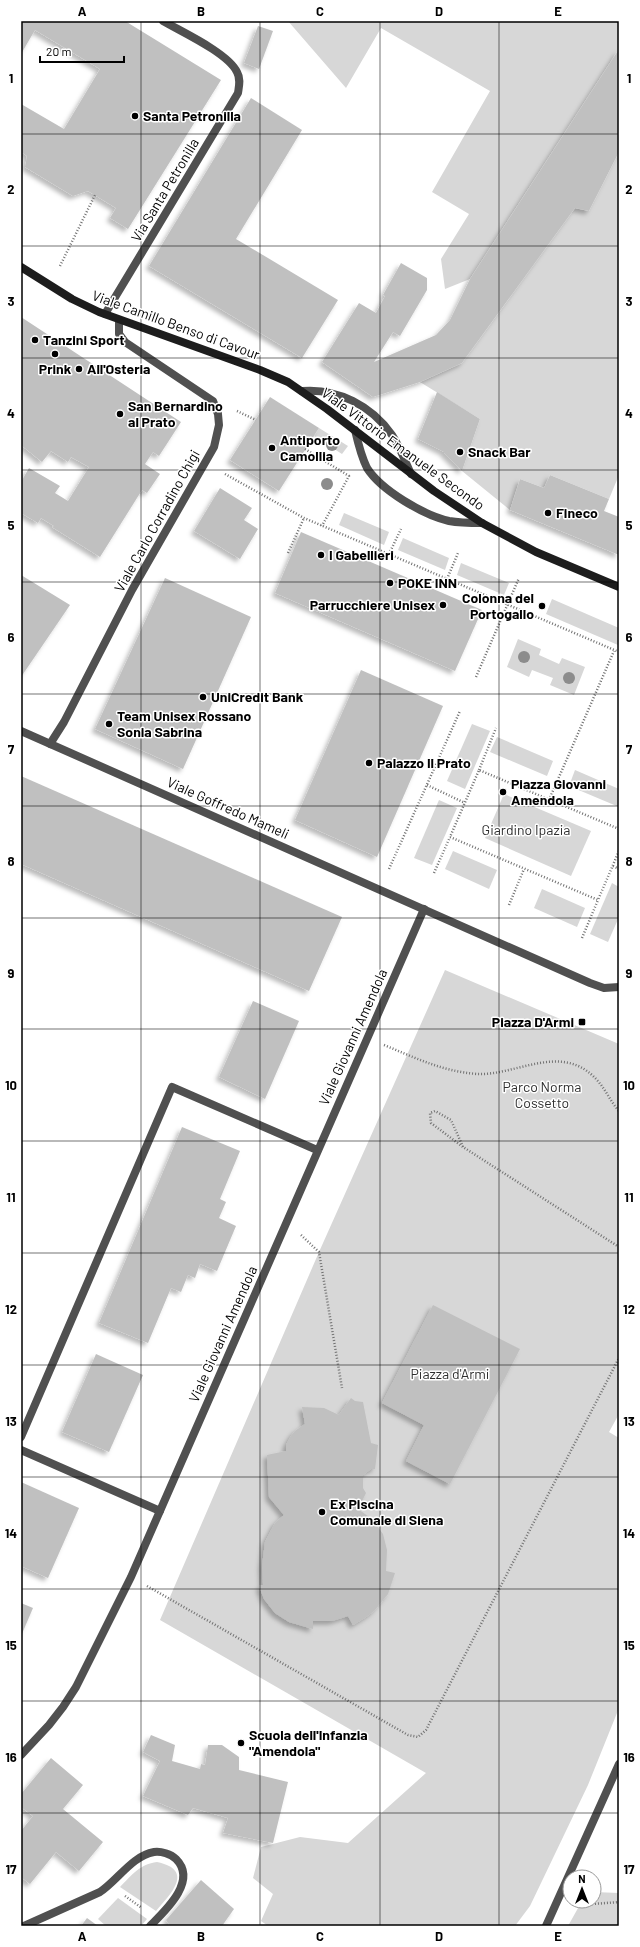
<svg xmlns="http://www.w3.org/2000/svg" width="640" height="1947" viewBox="0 0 640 1947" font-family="Barlow,sans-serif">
	<defs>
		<filter id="shadow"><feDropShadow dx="-3.5" dy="3.5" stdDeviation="2" flood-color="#0004"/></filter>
	</defs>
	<rect width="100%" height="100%" fill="#fff"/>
	<g fill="#d7d7d7">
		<path d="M288,21h331v28l-149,230 -25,10 -4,-30 28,-45 -37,-22 58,-101 -109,-63 -35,60z"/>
		<path d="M619,152v323l-10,24 -59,-24 -6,13 -24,-9 -10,31 -48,-39 18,-52 -60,-37 42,-19 113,-155 14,3z"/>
		<path d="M319,428l29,18 -6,8 -28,-18z"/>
		<path d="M344,513l45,19 -5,13 -45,-20z"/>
		<path d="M403,538l46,20 -4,12 -47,-20z"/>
		<path d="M461,563l48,20 -5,12 -47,-20z"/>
		<path d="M552,599l67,29 -1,17 -72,-31z"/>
		<path d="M518,639l23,10 -2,6 20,9 3,-6 23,9 -11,28 -24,-10 3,-7 -21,-8 -3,7 -22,-10z"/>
		<path d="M472,724l18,7 -25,58 -18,-8z"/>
		<path d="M497,737l56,24 -6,15 -57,-24z"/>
		<path d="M575,770l44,19v18l-50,-21z"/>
		<path d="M504,794l87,37 -20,45 -86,-38z"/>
		<path d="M439,800l18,8 -25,57 -18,-7z"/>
		<path d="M453,851l44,19 -8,19 -44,-20z"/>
		<path d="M612,883l7,4v30l-11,25 -18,-8z"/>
		<path d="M542,889l43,19 -8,19 -43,-19z"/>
		<path d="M445,970l174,74v370l-10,18 10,6v270l-31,77 -58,121 -15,20h-247l-7,-5 12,-27 -20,-16 8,-31 39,-10 48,6 78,-70 -266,-153 159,-368z"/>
		<path d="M157,1862c38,8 14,32 -1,49l-36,-24c12,-12 20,-23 37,-25z"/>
		<path d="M594,1892l25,1v33h-51l14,-25h12z"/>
		<path d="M118,1898l29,21 -6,7h-35l-8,-7z"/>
	</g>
	<g fill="#c0c0c0" filter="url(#shadow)">
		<path d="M21,21h104l96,59 -93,149 -18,-11 6,-10 -28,-17 -15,5 -48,-29 2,-11 -6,-4v-48l43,25 36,-60 -65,-39 -14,24z"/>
		<path d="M258,26l15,5 -14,38 -15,-6z"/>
		<path d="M619,49v103l-30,59 -14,-3 -113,155 -42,19 -47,15 -51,-35 37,-59 17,10 9,-17 -2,-1 18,-32 26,15v12l-27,46 -7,-4 -19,30 62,-27 14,-15 20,-41z"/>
		<path d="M251,98l51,32 -66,109 102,61 -36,58 -153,-92z"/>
		<path d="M21,317l160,105 -22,34 -6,-4 -8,12 15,10 -13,19 -5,-3 -42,67 -48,-30 2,-1 -13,-8 -3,5 -17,-10v-31l8,-14 31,18 -5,7 13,8 21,-34 -18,-10 -3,5 -17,-11 -9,11 -21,-17z"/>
		<path d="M437,392l43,27 -18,52 -18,-18v-1l-26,-13z"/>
		<path d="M270,397l49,31 -40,63 -49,-31z"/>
		<path d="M550,475l59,24 -5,12 15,6v38l-109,-45 10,-31 24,9z"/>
		<path d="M220,488l32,20 -8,12 14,9 -18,30 -46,-28z"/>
		<path d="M301,532l181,78 -27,61 -180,-78z"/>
		<path d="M21,575l49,30 -49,72z"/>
		<path d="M165,578l86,39 -68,152 -88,-40z"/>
		<path d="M361,670l82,36 -66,151 -82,-37z"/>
		<path d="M21,776l321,141 -33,74 -288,-127z"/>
		<path d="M253,1001l46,20 -34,78 -46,-22z"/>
		<path d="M182,1127l58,24 -20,48 6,3 -7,16 17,8 -19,45 -17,-7 -5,14 -7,-3 -7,17 -10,-4 -23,55 -49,-20z"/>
		<path d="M433,1305l87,44 -70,135 -44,-23 18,-36 -42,-22z"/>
		<path d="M96,1354l47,21 -34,77 -47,-20z"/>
		<path d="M351,1398l4,3 8,1 8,41 7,2 -3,24h-4l-8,6v13l3,5 -8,16 14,10 11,15 4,16 -1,21 9,2 -7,21 -14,17 -8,6 -13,8 -5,-9 -16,5h-19v8l-24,-7 -14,-9 -11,-14 -5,-13 4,-1 -1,-19 3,-24 10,-19 9,-8 -15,-18 -2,-42 19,-4v-6l5,-9 4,-5 10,-7 -3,-17 22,1 15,7z"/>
		<path d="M21,1482l58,26 -31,70 -27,-12z"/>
		<path d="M21,1603l12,5 -12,28z"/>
		<path d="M151,1735l24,10 -3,16 28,8 1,-5 4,1 3,-20h14l17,12v13l49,12 -15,61 -50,-10 5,-15 -35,-10 -5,7 -45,-19 17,-35 -17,-9z"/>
		<path d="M51,1758l32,27 -20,24 40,33 -24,29 -23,-19 -26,32 -9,-7v-46l12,-15 -12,-9v-13z"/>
		<path d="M201,1880l33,29 -12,17h-52l-4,-6z"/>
		<path d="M87,1918l11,8h-17z"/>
	</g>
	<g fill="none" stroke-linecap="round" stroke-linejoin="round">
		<g stroke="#727272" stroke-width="2.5" stroke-dasharray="1 2" stroke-linecap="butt">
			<path d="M60,266l35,-71"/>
			<path d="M237,411l19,9"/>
			<path d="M305,449l44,27 -27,50"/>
			<path d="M225,474l79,44 315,134"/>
			<path d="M288,553l16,-35"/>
			<path d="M389,554l12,-25"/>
			<path d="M447,579l11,-26"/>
			<path d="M476,677l43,-99"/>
			<path d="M479,770l17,-42"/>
			<path d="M427,785l38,18"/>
			<path d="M549,800l65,-149"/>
			<path d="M619,829l-140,-59 -29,67 148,63 21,-49"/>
			<path d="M613,866l6,3"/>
			<path d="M389,869l71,-158"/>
			<path d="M434,873l16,-36"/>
			<path d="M509,905l15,-36"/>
			<path d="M582,938l16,-38"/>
			<path d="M384,1045c32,13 57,26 93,29 38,2 83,-31 117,3 10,9 16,24 25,34"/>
			<path d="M463,1147l-12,-27 -16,-9 -5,2 1,10 32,24 156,100"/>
			<path d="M301,1235l18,17 23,136"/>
			<path d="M147,1586l261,149 10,2 8,-7 193,-372"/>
			<path d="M125,1896l17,12"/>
			<path d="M580,1905l39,-3"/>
		</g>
		<g stroke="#505050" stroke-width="8">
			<path d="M302,391c36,-3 70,15 90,44 8,12 13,26 19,39"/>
			<path d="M355,430c3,13 6,26 12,38 14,22 56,47 82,53 11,2 22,2 33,2"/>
			<path d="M21,1437l151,-350 145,63"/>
			<path d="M21,1450l139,61"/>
			<path d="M546,1926l73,-162"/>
		</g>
		<g stroke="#505050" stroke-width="8">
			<path d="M105,314l133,-221c1,-7 3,-14 -1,-21 -9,-19 -55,-40 -74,-51"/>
			<path d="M50,744l14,-22 68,-132 82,-143 5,-22 -1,-11 -5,-13 -88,-59 -6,-8v-14"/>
			<path d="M21,1755l28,-30 14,-18 13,-20 55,-110 293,-668"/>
			<path d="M24,1926l76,-34c18,-12 32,-36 54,-40 7,-1 17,2 22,7 22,22 -11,52 -26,67"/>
		</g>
		<path stroke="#505050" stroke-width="8" d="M21,731l569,252 14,5 15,-1"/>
		<path stroke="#1d1d1d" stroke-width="8" d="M21,267l51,32 27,13 161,58 28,12 39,27 107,82 48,32 54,29 83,35"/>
	</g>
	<g fill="#8c8c8c">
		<circle cx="332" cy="445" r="6"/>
		<circle cx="327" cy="484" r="6"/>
		<circle cx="524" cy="657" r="6"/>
		<circle cx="569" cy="678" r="6"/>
	</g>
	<path fill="none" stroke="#000" stroke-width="1" stroke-opacity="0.55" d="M141,21v1905M260,21v1905M380,21v1905M499,21v1905M21,134h598M21,246h598M21,358h598M21,470h598M21,582h598M21,694h598M21,806h598M21,918h598M21,1029h598M21,1141h598M21,1253h598M21,1365h598M21,1477h598M21,1589h598M21,1701h598M21,1813h598"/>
	<g fill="#000" stroke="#fff" stroke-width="1.5">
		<circle cx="135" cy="116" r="4"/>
		<circle cx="35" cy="340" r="4"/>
		<circle cx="55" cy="354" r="4"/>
		<circle cx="79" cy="369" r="4"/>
		<circle cx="120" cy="414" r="4"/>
		<circle cx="272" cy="448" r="4"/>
		<circle cx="460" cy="452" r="4"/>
		<circle cx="548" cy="513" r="4"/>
		<circle cx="321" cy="555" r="4"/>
		<circle cx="390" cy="583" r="4"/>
		<circle cx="443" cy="605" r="4"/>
		<circle cx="542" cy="606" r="4"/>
		<circle cx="203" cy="697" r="4"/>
		<circle cx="109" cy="724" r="4"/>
		<circle cx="369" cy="763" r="4"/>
		<circle cx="503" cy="792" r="4"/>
		<rect x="578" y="1018" width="8" height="8" rx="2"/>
		<circle cx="322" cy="1512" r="4"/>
		<circle cx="241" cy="1743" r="4"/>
	</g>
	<g text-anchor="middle" stroke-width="3" stroke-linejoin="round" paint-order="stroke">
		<g font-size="14" font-weight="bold" fill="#000" stroke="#fff" text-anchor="start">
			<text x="143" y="121">Santa Petronilla</text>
			<text x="43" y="345">Tanzini Sport</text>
			<text x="55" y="374" text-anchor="middle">Prink</text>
			<text x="87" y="374">All'Osteria</text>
			<text x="128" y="411">San Bernardino<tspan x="128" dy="16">al Prato</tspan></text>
			<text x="280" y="445">Antiporto<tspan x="280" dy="16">Camollia</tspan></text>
			<text x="468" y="457">Snack Bar</text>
			<text x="556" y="518">Fineco</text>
			<text x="329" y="560">I Gabellieri</text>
			<text x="398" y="588">POKE INN</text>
			<text x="534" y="603" text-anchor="end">Colonna del<tspan x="534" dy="16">Portogallo</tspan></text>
			<text x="435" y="610" text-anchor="end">Parrucchiere Unisex</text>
			<text x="211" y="702">UniCredit Bank</text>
			<text x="117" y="721">Team Unisex Rossano<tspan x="117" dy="16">Sonia Sabrina</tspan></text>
			<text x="377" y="768">Palazzo Il Prato</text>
			<text x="511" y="789">Piazza Giovanni<tspan x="511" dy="16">Amendola</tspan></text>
			<text x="574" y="1027" text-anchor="end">Piazza D'Armi</text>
			<text x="330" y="1509">Ex Piscina<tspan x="330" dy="16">Comunale di Siena</tspan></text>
			<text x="249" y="1740">Scuola dell'Infanzia<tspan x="249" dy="16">"Amendola"</tspan></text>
		</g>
		<g font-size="14" fill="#000" stroke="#fff">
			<text transform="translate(165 190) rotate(-59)" y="5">Via Santa Petronilla</text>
			<text transform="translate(176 325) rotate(20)" y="5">Viale Camillo Benso di Cavour</text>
			<text transform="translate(403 449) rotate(36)" y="5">Viale Vittorio Emanuele Secondo</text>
			<text transform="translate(157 521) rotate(-61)" y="5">Viale Carlo Corradino Chigi</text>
			<text transform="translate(228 808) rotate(24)" y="5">Viale Goffredo Mameli</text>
			<text transform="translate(353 1037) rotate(-66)" y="5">Viale Giovanni Amendola</text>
			<text transform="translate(223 1334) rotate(-66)" y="5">Viale Giovanni Amendola</text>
		</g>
		<g font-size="14" fill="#2e2e2e" stroke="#fff">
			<text x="526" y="835">Giardino Ipazia</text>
			<text x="542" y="1092">Parco Norma<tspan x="542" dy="16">Cossetto</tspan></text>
			<text x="450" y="1379">Piazza d'Armi</text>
		</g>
	</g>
	<rect width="640" height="1947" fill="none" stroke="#ffffff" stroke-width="44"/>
	<g transform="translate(582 1889)"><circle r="19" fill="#ffffff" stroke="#999999"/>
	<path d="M0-3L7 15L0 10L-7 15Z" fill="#000000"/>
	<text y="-6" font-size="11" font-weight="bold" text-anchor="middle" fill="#000000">N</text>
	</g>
	<path d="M40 56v6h84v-6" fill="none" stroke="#000000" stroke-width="2"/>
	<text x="46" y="56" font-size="12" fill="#000000" stroke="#ffffff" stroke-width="3" paint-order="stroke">20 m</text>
	<rect x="22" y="22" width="596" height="1903" fill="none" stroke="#000" stroke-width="1.5"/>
	<g font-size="13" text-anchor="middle" font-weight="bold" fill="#000">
		<text x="82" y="16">A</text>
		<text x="201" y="16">B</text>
		<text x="320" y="16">C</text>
		<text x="439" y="16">D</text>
		<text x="558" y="16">E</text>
		<text x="11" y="83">1</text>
		<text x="629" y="83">1</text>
		<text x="11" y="194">2</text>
		<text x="629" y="194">2</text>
		<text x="11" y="306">3</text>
		<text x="629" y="306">3</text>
		<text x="11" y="418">4</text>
		<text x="629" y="418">4</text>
		<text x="11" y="530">5</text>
		<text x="629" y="530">5</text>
		<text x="11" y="642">6</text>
		<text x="629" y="642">6</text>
		<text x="11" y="754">7</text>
		<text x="629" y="754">7</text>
		<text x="11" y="866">8</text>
		<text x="629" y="866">8</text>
		<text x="11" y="978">9</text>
		<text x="629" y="978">9</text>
		<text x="11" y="1090">10</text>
		<text x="629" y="1090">10</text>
		<text x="11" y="1202">11</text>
		<text x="629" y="1202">11</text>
		<text x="11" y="1314">12</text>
		<text x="629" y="1314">12</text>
		<text x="11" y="1426">13</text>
		<text x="629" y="1426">13</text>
		<text x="11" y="1538">14</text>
		<text x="629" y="1538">14</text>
		<text x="11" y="1650">15</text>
		<text x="629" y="1650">15</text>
		<text x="11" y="1762">16</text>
		<text x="629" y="1762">16</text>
		<text x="11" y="1874">17</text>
		<text x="629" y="1874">17</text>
		<text x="82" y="1941">A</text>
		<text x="201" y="1941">B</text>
		<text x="320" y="1941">C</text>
		<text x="439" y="1941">D</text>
		<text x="558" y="1941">E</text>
	</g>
</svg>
